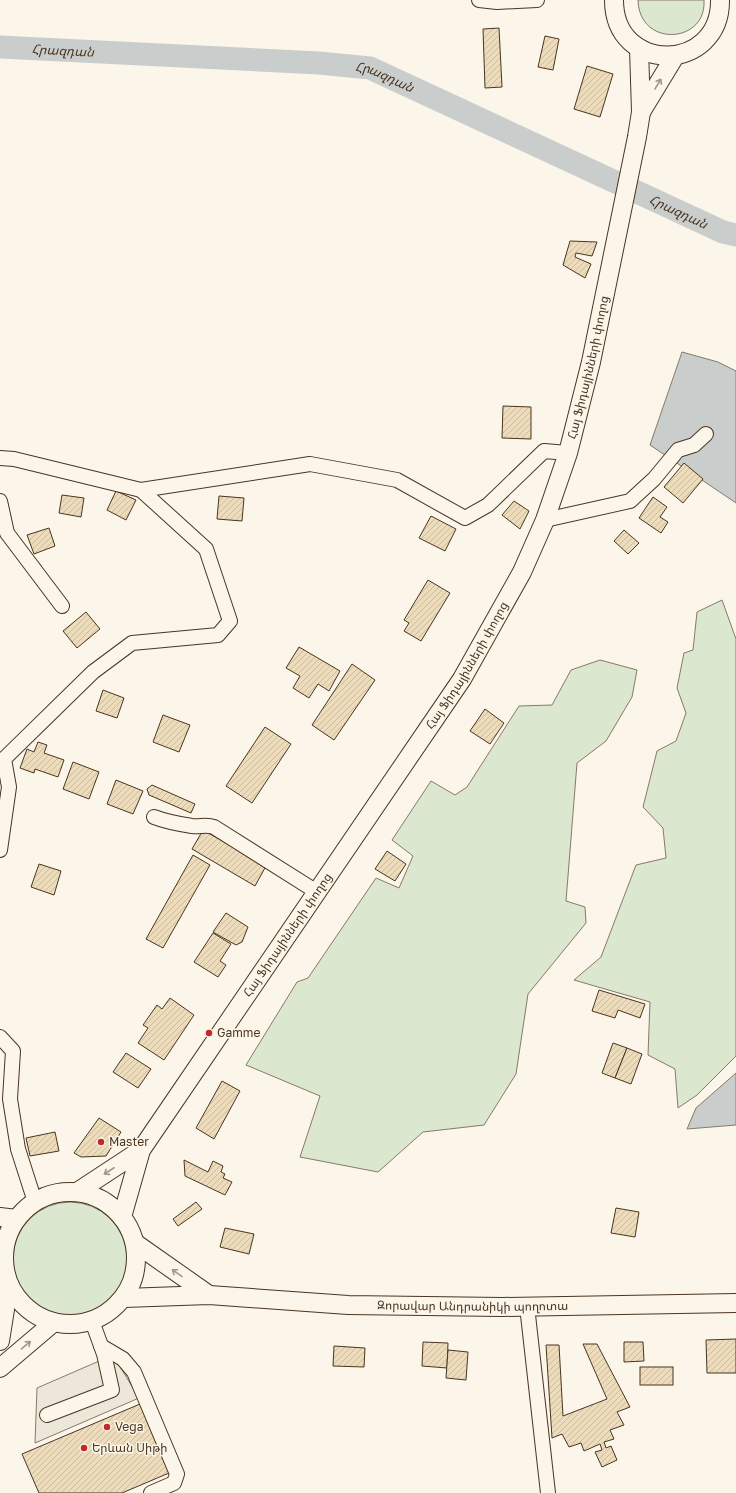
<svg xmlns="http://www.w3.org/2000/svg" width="736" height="1493" viewBox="0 0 736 1493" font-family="'Golos Text','Noto Sans Armenian',sans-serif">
	<defs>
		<pattern id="building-hatch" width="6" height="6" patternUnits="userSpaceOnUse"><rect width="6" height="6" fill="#ecdcbc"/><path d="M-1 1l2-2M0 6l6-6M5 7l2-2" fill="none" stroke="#ccbda1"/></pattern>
	</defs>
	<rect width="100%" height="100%" fill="#fbf6e9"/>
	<g fill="#dce7d0" stroke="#887966">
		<path d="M638,0h66c3,44 -65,48 -66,0z"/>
		<path d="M722,600l14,39v417l-39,39 -19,13 -3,-39 -27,-14 2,-53 -76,-22 27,-23 35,-92 30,-7 -3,-30 -20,-21 14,-56 19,-10 10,-28 -9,-25 7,-35 9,-3 4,-38z"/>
		<path d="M600,660l37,10 -5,27 -26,44 -29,22 -11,138 19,6 1,16 -58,71 -12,80 -32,51 -61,7 -45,40 -78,-15 20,-61 -74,-31 51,-83 11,-4 68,-100 23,10 14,-32 -21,-16 39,-59 24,14 12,-8 52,-81 33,-1 19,-35z"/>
		<circle cx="70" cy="1259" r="57"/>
	</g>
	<path fill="#ede7d9" stroke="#887966" d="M113,1355l26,43 -104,45 2,-55z"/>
	<g fill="#c9cecd" stroke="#887966">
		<path d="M682,352l36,10 18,9v132l-86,-58z"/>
		<path d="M736,1073v52l-49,4 9,-21z"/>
	</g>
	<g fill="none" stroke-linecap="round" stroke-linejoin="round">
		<path stroke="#c9cecd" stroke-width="23" id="s1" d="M0,47l319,16 51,5 353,164 13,3"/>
	</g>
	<g fill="url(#building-hatch)" stroke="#4a3520">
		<path d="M499,28l3,59 -17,1 -2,-59z"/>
		<path d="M545,36l14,3 -6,31 -15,-3z"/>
		<path d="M587,66l26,8 -13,43 -26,-8z"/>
		<path d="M570,241l27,1 -5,14 -16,-3 -1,4 16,7 -6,14 -22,-13z"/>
		<path d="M503,406l28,1v32l-29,-1z"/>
		<path d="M684,463l19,16 -20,24 -19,-16z"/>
		<path d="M116,491l20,9 -10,20 -19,-10z"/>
		<path d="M62,495l22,3 -3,19 -22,-4z"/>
		<path d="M219,496l25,2 -2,23 -25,-2z"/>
		<path d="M653,497l14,10 -7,10 8,5 -7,11 -22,-15z"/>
		<path d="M514,501l15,10 -9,18 -18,-14z"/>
		<path d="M431,516l25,13 -11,22 -26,-13z"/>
		<path d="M49,528l6,18 -21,8 -7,-19z"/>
		<path d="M624,530l15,13 -11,11 -14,-13z"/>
		<path d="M428,580l22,13 -29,48 -17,-10 5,-8 -5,-3z"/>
		<path d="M86,612l14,17 -23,19 -14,-17z"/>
		<path d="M299,647l41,24 -11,20 -11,-7 -9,14 -16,-10 7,-12 -14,-8z"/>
		<path d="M352,664l23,16 -41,60 -22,-15z"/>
		<path d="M103,690l21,8 -7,20 -21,-7z"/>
		<path d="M485,709l19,14 -14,21 -20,-13z"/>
		<path d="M163,715l27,10 -11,27 -26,-10z"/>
		<path d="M265,727l26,17 -39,59 -26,-17z"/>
		<path d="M38,742l9,3 -3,8 20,7 -6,17 -23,-8 -1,4 -14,-5 7,-19 7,3z"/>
		<path d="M73,762l26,10 -10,27 -26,-10z"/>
		<path d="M116,780l27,11 -10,23 -26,-10z"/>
		<path d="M152,785l43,19 -4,9 -42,-18 -2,-6z"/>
		<path d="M203,830l63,36 -11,20 -63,-37z"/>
		<path d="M387,851l19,13 -11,17 -20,-12z"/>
		<path d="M193,855l17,10 -47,83 -17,-9z"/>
		<path d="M39,864l22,7 -7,24 -23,-8z"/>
		<path d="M226,913l22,14 -6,15 -6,3 -23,-13z"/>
		<path d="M213,933l18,11 -11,17 6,4 -8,12 -24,-15z"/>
		<path d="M599,990l46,14 -5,14 -22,-8 -3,8 -23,-7z"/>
		<path d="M170,998l24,17 -30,45 -26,-17 10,-15 -5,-3 14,-20 5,4z"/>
		<path d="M613,1043l14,5 -12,30 -13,-5z"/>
		<path d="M627,1048l15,6 -11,30 -16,-6z"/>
		<path d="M126,1053l25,16 -13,19 -25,-16z"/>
		<path d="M222,1081l18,10 -26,48 -18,-11z"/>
		<path d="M99,1118l22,14 -15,24 -25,1 -7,-4z"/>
		<path d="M55,1132l4,19 -29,5 -4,-18z"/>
		<path d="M184,1160l24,12 5,-11 10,5 -2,6 4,2 -2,4 9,4 -7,13 -40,-19z"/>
		<path d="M196,1202l6,7 -24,17 -5,-7z"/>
		<path d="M616,1208l23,4 -4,25 -24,-4z"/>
		<path d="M225,1228l29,6 -5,20 -29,-7z"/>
		<path d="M736,1339v34h-29l-1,-33z"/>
		<path d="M423,1342l25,1 -1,25 -25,-2z"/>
		<path d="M624,1342h19l1,19 -20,1z"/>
		<path d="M583,1344h14l33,63 -13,5 7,13 -14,5 4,9 -10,3 2,6 5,-2 6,14 -15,7 -7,-15 7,-2 -2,-6 -16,7 -3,-8 -12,4 -7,-13 -10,4 -6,-93h13l4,71 44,-17z"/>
		<path d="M334,1346l31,2 -1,19 -31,-1z"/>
		<path d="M448,1350l20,2 -2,28 -20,-2z"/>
		<rect x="640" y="1367" width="33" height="18"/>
		<path d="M140,1404l29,69 -47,20h-83l-17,-39z"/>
	</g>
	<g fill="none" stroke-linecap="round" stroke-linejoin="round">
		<defs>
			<g id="minor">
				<path d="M479,0l18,2 40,-2"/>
				<path d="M0,458l14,1 127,31"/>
				<path d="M0,501l7,32 55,73"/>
				<path d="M545,520l85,-19 24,-22 24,-29 16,-5 12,-11"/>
				<path d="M154,817c13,5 25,7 38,9 8,1 14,-2 22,1l103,65"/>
				<path d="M0,850l9,-63 -5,-28 89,-87 39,-29 86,-8 12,-14 -24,-72 -65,-59 169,-26 87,16 68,38 23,-13 56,-54 24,2"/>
				<path d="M0,1037l13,14 -3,48 8,50 17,53"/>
				<path d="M527,1306l21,187"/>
				<path d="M101,1346l22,13 11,13 43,102 -3,9 -23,10"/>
				<path d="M47,1415l65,-25 -8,-36 -12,-33"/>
			</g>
			<g id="major">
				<path d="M614,0c0,75 107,73 106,0"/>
				<path d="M641,112l34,-56"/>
				<circle cx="70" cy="1258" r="66"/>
				<path d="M77,1192l64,-42"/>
				<path d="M0,1217l16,2"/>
				<path id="s2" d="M122,1217l19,-67 321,-471 60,-107 23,-52 23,-67 23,-91 46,-225 4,-25 -2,-64"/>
				<path d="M135,1243l74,52"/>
				<path id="s3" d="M124,1298l85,-3 139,10 154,2 234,-4"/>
				<path d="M0,1341l9,-57"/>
				<path d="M0,1368l53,-45"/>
			</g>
		</defs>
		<use href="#minor" stroke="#4a3520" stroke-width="16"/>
		<use href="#major" stroke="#4a3520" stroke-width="20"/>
		<use href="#minor" stroke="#fbf6e9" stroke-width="14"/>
		<use href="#major" stroke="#fbf6e9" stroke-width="18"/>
	</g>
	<defs><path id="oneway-shaft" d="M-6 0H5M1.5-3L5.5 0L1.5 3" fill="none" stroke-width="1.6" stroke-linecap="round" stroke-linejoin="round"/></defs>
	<g stroke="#a29684">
		<use href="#oneway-shaft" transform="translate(658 84) rotate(-59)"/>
		<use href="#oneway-shaft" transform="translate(109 1171) rotate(147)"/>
		<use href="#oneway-shaft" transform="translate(177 1273) rotate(-145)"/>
		<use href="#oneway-shaft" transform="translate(26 1345) rotate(-40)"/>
	</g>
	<g fill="#c62828" stroke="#fbf6e9" stroke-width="1.5">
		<circle cx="209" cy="1033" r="4"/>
		<circle cx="101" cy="1142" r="4"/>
		<circle cx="107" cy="1427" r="4"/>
		<circle cx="84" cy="1448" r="4"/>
	</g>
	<g text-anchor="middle" stroke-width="3" stroke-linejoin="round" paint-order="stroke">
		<g font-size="12" fill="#4a3520" stroke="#fbf6e9">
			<text dy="4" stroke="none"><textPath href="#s2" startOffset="978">Հայ Ֆիդայինների փողոց</textPath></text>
			<text dy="4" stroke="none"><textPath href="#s2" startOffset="654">Հայ Ֆիդայինների փողոց</textPath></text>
			<text dy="4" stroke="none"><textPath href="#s2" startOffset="330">Հայ Ֆիդայինների փողոց</textPath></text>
			<text dy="4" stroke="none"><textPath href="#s3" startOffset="349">Զորավար Անդրանիկի պողոտա</textPath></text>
		</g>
		<g font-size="12" fill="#4a3520" stroke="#fbf6e9" text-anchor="start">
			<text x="217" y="1037">Gamme</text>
			<text x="109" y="1146">Master</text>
			<text x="115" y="1431">Vega</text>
			<text x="92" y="1452">Երևան Սիթի</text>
		</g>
		<g font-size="13" font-style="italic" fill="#4a3520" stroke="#fbf6e9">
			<text dy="5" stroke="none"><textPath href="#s1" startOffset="63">Հրազդան</textPath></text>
			<text dy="5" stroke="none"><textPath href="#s1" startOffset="387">Հրազդան</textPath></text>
			<text dy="5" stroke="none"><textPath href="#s1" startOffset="711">Հրազդան</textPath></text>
		</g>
	</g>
</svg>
